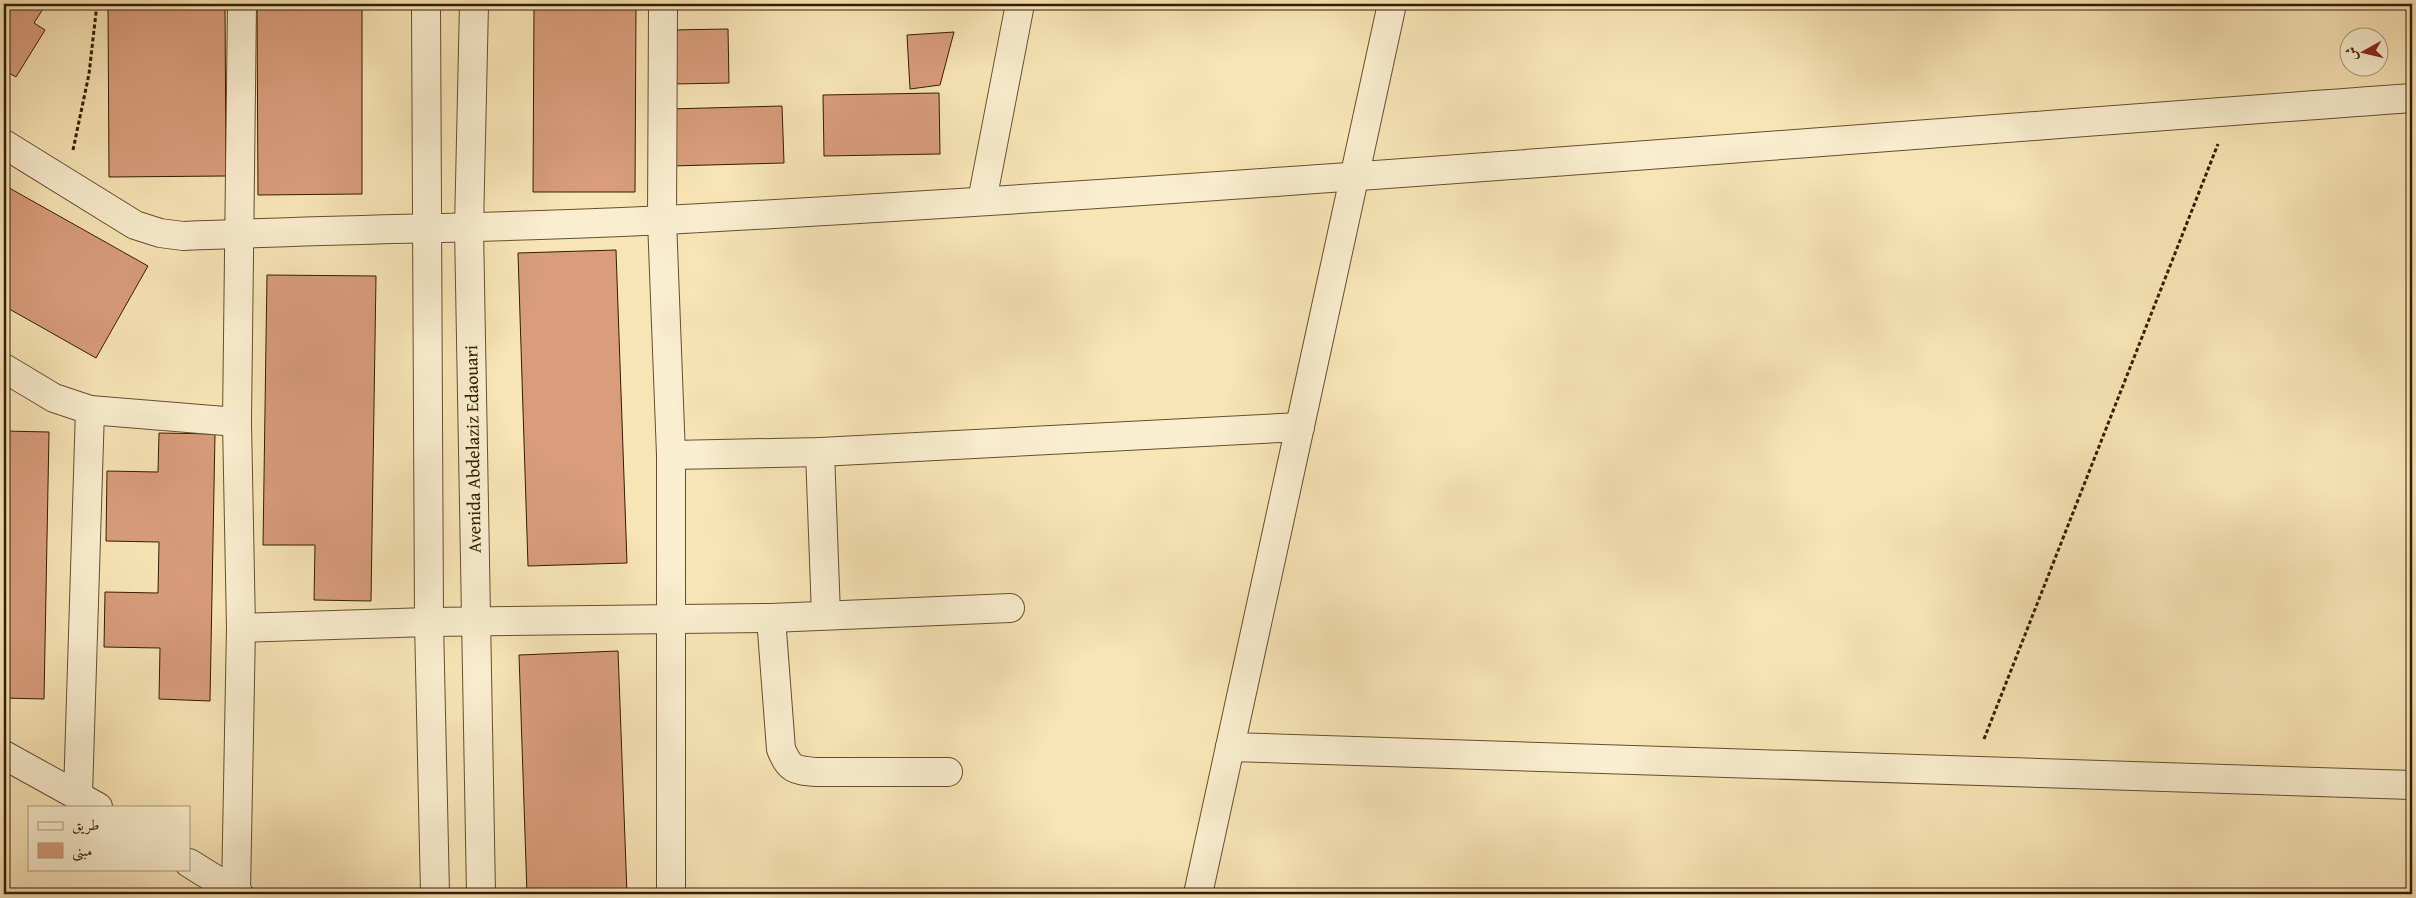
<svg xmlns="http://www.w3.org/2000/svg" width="2416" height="898" viewBox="0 0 2416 898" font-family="'Gentium Book Plus',Amiri,serif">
	<rect width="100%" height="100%" fill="#f8e5b6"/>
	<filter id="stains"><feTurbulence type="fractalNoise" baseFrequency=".004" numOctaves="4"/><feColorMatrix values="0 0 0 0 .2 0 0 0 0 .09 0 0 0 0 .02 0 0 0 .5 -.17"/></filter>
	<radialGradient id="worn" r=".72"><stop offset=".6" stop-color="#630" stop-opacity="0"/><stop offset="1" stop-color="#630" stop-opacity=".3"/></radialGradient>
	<g fill="#d99d7c" stroke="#351d02">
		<path d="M4,4h42l-12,19 11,7 -29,47 -12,-7z"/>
		<path d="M108,4h117l1,172 -117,1z"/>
		<path d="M257,4h105v190l-104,1z"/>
		<path d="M534,4h102l-1,188h-102z"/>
		<path d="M728,29l1,54 -57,1 -1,-54z"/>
		<path d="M954,32l-14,53 -30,4 -3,-54z"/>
		<path d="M939,93l1,61 -116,2 -1,-61z"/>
		<path d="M782,106l2,57 -113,3 -2,-57z"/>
		<path d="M4,185l144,81 -52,92 -92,-52z"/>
		<path d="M616,250l11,313 -99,3 -10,-313z"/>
		<path d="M267,275l109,1 -5,325 -57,-1 1,-55h-52z"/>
		<path d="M4,431l45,1 -5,267 -40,-1z"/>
		<path d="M159,433l56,1 -5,267 -51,-2 1,-51 -56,-1 1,-55 53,1 1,-51 -53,-1 1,-70 51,1z"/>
		<path d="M618,651l9,243h-100l-8,-239z"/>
	</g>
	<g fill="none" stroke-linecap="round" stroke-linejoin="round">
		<defs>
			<g id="minor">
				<path d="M663,4l-1,216 9,235v439"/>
				<path d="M4,144l131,81 25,8 23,3c160,-7 321,-8 482,-16 583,-31 1165,-80 1747,-122"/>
				<path d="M982,201l38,-197"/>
				<path d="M4,368l50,30 36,12 147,12"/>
				<path d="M820,452l6,163"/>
				<path d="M671,455l149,-3 480,-25"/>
				<path d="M771,618l10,131c9,21 13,21 35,23h132"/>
				<path d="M241,628l188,-6 342,-4 239,-10"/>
				<path d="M1230,747l1182,38"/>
				<path d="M4,755l94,52"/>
				<path d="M78,794l12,-384"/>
				<path d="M189,863l50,31"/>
				<path d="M236,892l5,-264 -4,-206 5,-418"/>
			</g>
			<g id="tertiary">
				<path d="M426,4l3,618 6,272"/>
				<path d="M474,4l-5,224 12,666"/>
				<path d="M1198,894l194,-890"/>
			</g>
		</defs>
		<use href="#minor" stroke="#664f2f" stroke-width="30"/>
		<use href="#tertiary" stroke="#664f2f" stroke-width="30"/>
		<g stroke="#351d02" stroke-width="3" stroke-dasharray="4 2.5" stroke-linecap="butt">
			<path d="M73,150l16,-76 8,-70"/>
			<path d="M1984,739l234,-595"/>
		</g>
		<use href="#minor" stroke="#faeed0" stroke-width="28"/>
		<use href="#tertiary" stroke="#faeed0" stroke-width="28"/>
	</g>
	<g text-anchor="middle" stroke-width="4" stroke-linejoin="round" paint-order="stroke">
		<g font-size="18" fill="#351d02" stroke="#faeed0">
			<text transform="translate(473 449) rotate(-91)" y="6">Avenida Abdelaziz Edaouari</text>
		</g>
	</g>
	<rect width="2416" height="898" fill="none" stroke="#f8e5b6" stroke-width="20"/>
	<rect x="5" y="5" width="2406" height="888" fill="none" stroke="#351d02" stroke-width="2.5"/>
	<rect x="10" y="10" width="2396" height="878" fill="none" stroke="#351d02"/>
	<rect x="28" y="806" width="162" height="65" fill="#faeed0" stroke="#ab9a7e"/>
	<rect x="38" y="822" width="25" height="8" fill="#faeed0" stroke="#ab9a7e"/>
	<text x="72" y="830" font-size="15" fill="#351d02">طريق</text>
	<rect x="38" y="843" width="25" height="15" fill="#d99d7c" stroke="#ab9a7e"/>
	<text x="72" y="856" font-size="15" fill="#351d02">مبنى</text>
	<g transform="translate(2364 52) rotate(262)"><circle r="24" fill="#faeed0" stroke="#ab9a7e"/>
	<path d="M0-4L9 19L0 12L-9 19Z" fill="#8f2418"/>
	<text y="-8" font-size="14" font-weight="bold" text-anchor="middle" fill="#351d02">ش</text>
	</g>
	<rect width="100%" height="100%" filter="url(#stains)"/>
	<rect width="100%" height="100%" fill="url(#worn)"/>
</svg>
